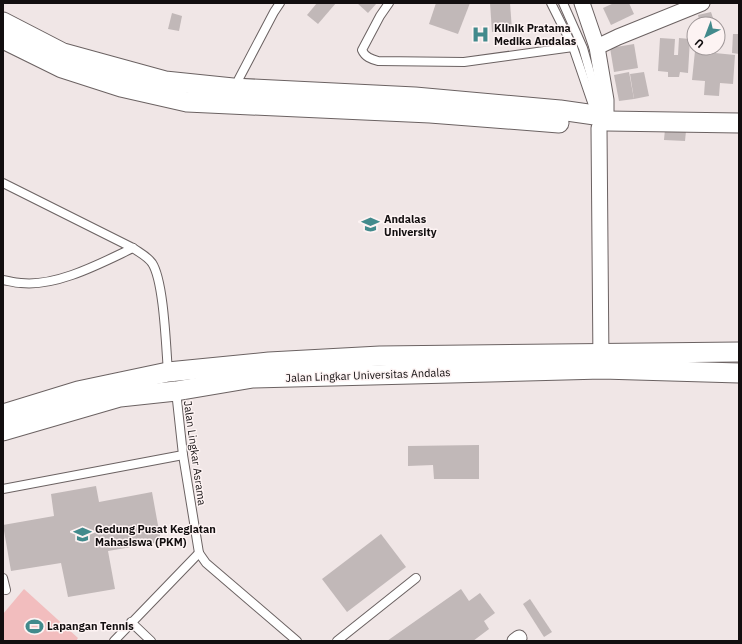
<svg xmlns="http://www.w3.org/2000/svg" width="742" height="644" viewBox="0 0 742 644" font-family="'IBM Plex Sans',sans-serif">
	<rect width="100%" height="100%" fill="#f0e6e6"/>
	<path fill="#f2bdbe" d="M24,589l54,49 -2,3h-73v-27z"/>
	<g fill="#c1b8b8">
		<path d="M317,3h19l-18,21 -11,-9z"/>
		<path d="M357,3h20l-9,10z"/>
		<path d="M436,3h34l-12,31 -29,-10z"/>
		<path d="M490,3h20l2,27 -20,2z"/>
		<path d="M614,3h15l5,11 -23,11 -8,-17z"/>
		<path d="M711,12l4,12h-15l-2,-9z"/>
		<path d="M172,13l10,3 -3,15 -11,-2z"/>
		<path d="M733,34h6v20l-7,-1z"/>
		<path d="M660,38l15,1 -1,16h4l1,-17 11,1 -2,34 -8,-1 -1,5h-11v-5l-10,-1z"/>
		<path d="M634,44l4,24 -24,4 -4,-24z"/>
		<path d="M695,51l40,4 -2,29 -13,-1 -1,13 -15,-1 1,-14 -13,-1z"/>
		<path d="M629,72l5,27 -15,2 -5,-26z"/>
		<path d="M644,72l5,24 -15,3 -4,-25z"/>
		<path d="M665,129l21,2 -1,10 -21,-1z"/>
		<path d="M479,445v34h-45l-1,-14 -25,1v-20z"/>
		<path d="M96,486l3,16 53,-10 9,50 -53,9 7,38 -47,8 -7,-34 -50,8 -8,-46 51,-9 -3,-22z"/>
		<path d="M381,534l25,33 -59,45 -25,-33z"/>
		<path d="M461,589l8,12 11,-8 15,20 -11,8 5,8 -16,12h-86z"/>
		<path d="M530,599l22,33 -8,5 -21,-33z"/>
	</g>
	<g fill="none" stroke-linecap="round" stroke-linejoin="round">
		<defs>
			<g id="service">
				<path d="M389,3l-9,13 -18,34c3,7 9,9 16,11l86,1 109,-15"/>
				<path d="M551,3l22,44 23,67"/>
				<path d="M563,3l20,45 14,49 4,16"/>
				<path d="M234,88l40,-76 6,-9"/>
				<path d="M3,183l130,65c7,5 14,8 19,15 12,18 14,85 16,109"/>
				<path d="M3,280c6,1 12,3 18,3 36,4 80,-20 112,-35"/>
				<path d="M176,391l7,64 16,98 7,10 91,78"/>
				<path d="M3,489l180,-34"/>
				<path d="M3,578l3,12"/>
				<path d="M131,622l20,19"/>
				<path d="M114,641l85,-88"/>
				<path d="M337,641l79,-63"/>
			</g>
			<g id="minor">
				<path d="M582,3l15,44 9,53v17"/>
				<path d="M597,47l21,-10 84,-34"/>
				<path d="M599,128l2,236"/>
				<path d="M515,641l4,-3"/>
			</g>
			<g id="tertiary">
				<path d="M3,22l60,31 102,28 68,7 182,9 145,13 35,5"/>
				<path d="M3,39l59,29 59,19 66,15 243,11 129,10"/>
				<path d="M607,121l132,2"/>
				<path d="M3,414l75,-23 90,-19 101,-10 111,-6 359,-4"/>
				<path d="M3,431l117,-34 56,-6 77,-13 349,-9 137,4"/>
			</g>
		</defs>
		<use href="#service" stroke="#6b6262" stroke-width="10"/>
		<use href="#minor" stroke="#6b6262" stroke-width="17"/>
		<use href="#tertiary" stroke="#6b6262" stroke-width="21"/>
		<use href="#service" stroke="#fff" stroke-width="8"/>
		<use href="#minor" stroke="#fff" stroke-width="15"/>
		<use href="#tertiary" stroke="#fff" stroke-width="19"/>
	</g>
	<defs>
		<symbol id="hospital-bare" viewBox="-9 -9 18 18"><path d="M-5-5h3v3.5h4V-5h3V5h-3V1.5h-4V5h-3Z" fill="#428a8c" stroke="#fdf3f3" stroke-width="2.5" paint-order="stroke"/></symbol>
		<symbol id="university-bare" viewBox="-9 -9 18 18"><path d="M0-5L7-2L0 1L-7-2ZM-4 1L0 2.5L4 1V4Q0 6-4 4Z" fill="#428a8c" stroke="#fdf3f3" stroke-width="2.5" paint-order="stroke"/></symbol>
		<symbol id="stadium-bare" viewBox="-9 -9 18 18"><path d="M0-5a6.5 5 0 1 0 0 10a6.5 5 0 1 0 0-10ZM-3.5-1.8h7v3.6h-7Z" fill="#428a8c" stroke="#fdf3f3" stroke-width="2.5" paint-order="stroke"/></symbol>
	</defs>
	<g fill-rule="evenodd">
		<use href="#hospital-bare" x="468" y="22" width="25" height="25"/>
		<use href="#university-bare" x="358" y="212" width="25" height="25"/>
		<use href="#university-bare" x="70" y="522" width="25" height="25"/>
		<use href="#stadium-bare" x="22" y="614" width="25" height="25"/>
	</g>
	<g text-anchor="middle" stroke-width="3" stroke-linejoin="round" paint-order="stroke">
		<g font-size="11" font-weight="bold" fill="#120e0f" stroke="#fdf3f3" text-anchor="start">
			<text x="494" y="32">Klinik Pratama<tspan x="494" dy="13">Medika Andalas</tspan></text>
			<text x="384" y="223">Andalas<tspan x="384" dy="13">University</tspan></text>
			<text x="95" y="533">Gedung Pusat Kegiatan<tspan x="95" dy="13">Mahasiswa (PKM)</tspan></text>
			<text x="47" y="630">Lapangan Tennis</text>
		</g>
		<g font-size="11" fill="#120e0f" stroke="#fdf3f3">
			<text transform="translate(368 375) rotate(-2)" y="4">Jalan Lingkar Universitas Andalas</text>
			<text transform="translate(195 453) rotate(82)" y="4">Jalan Lingkar Asrama</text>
		</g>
	</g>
	<rect width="742" height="644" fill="none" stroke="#120e0f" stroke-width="8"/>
	<g transform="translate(706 36) rotate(222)"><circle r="19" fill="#fdf3f3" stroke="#9f9798"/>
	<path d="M0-3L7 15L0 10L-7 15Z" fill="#428a8c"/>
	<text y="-6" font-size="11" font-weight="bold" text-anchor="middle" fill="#120e0f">U</text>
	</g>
</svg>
